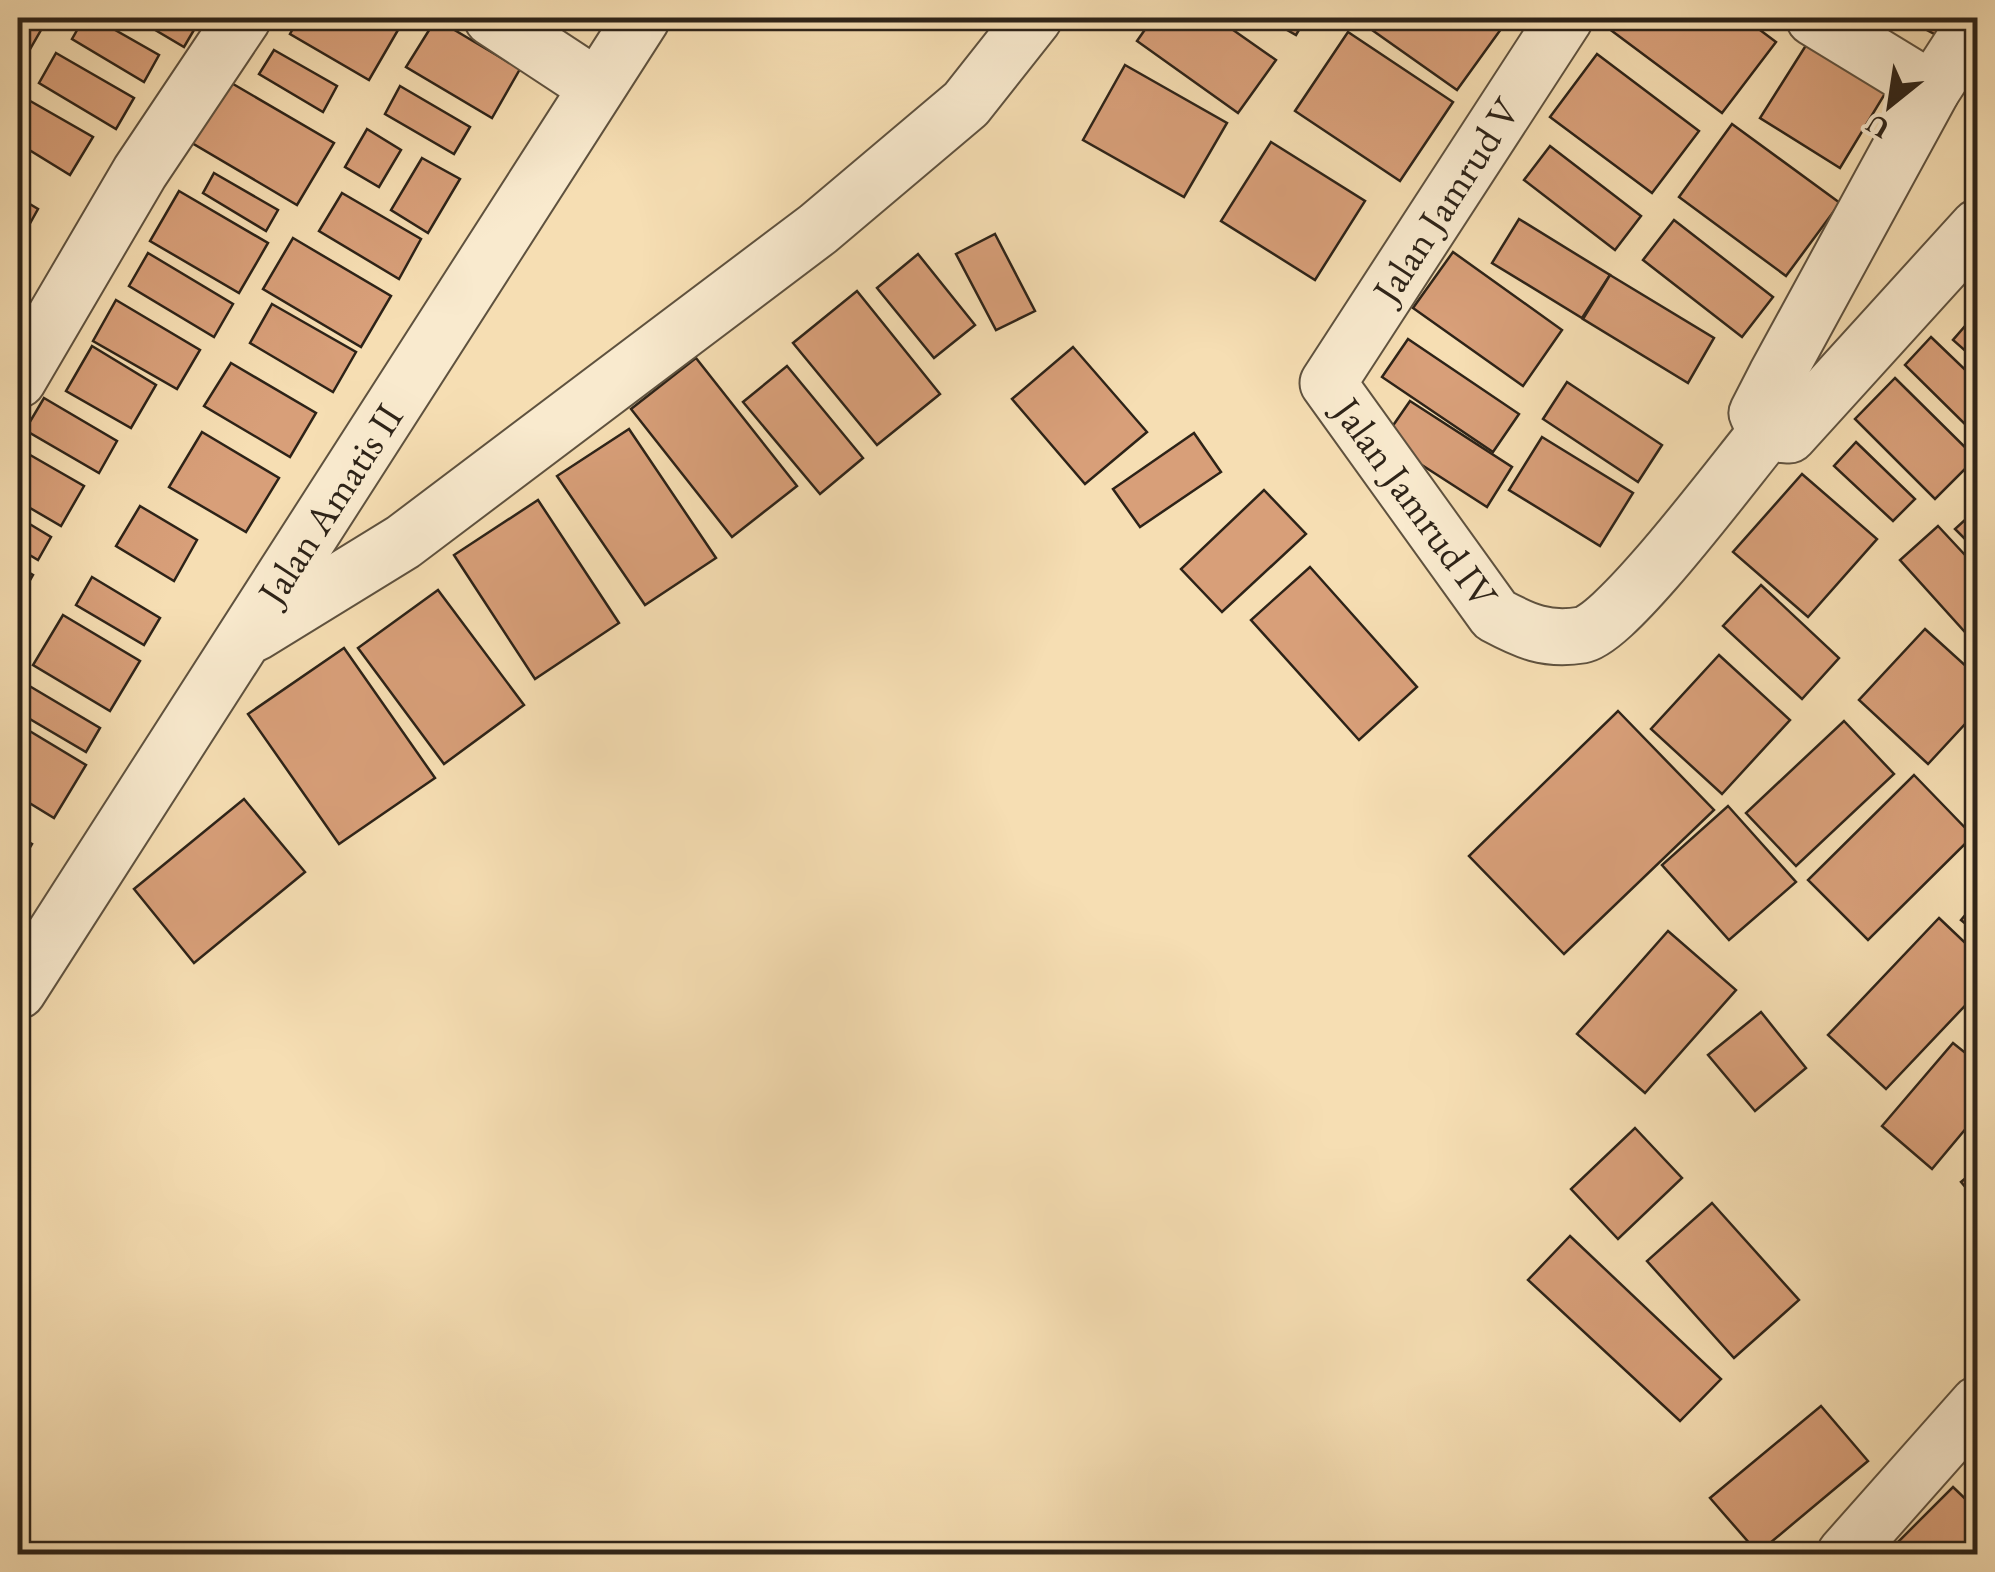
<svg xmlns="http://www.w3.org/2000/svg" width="1995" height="1572" viewBox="0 0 1995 1572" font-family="'EB Garamond',serif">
	<rect width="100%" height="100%" fill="#f6deb3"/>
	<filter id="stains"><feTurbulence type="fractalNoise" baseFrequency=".002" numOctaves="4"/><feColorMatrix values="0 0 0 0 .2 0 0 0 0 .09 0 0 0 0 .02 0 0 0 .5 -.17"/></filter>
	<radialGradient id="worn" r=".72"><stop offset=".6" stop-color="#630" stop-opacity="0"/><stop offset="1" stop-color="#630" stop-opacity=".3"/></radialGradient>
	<g fill="#d89f79" stroke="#2d2318" stroke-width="2.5">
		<path d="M18,18l23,12 -23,40z"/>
		<path d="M84,18h10l65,37 -15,27 -72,-43z"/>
		<path d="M135,18h66l-17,29z"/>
		<path d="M299,18h106l-36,62 -79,-46z"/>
		<path d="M1153,18h63l60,42 -38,53 -101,-72z"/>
		<path d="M1266,18h40l-10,17z"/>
		<path d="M1355,18h154l-52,72z"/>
		<path d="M1616,18h128l32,24 -54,71 -114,-85z"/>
		<path d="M1904,18h50l-12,20z"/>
		<path d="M436,19l84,50 -28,49 -86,-51z"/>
		<path d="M1348,32l105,70 -53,79 -105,-70z"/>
		<path d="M1810,39l79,48 -49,81 -80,-50z"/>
		<path d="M274,50l63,36 -14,26 -64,-38z"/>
		<path d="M56,53l78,45 -18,31 -77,-46z"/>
		<path d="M1597,54l102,77 -47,62 -102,-76z"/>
		<path d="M1125,65l102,58 -43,74 -101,-57z"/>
		<path d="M228,81l106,62 -37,62 -105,-62z"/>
		<path d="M400,86l70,41 -16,27 -69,-40z"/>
		<path d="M18,94l75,43 -23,38 -52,-32z"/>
		<path d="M1732,124l108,79 -54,73 -107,-79z"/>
		<path d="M367,129l34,21 -22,37 -34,-20z"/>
		<path d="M1271,142l94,59 -50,79 -94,-59z"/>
		<path d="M1550,146l91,70 -26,34 -91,-70z"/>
		<path d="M422,158l38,21 -32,54 -37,-23z"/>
		<path d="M214,173l64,37 -12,21 -63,-38z"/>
		<path d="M179,191l89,52 -29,50 -89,-52z"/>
		<path d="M342,193l79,46 -22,40 -80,-48z"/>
		<path d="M18,197l20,12 -20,36z"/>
		<path d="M1519,219l91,56 -28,43 -90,-55z"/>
		<path d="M1674,220l99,77 -31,40 -99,-77z"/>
		<path d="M995,234l40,77 -39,19 -40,-76z"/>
		<path d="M293,238l98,58 -30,51 -98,-58z"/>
		<path d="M1453,252l109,78 -39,56 -110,-78z"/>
		<path d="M148,253l85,51 -19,33 -85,-51z"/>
		<path d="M918,254l57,71 -41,33 -57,-70z"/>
		<path d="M1610,275l104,63 -26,45 -105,-64z"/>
		<path d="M857,291l83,103 -63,51 -84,-102z"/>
		<path d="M116,300l84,50 -23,39 -84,-48z"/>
		<path d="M272,304l84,48 -23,40 -83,-49z"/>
		<path d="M1978,311v51l-25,-22z"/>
		<path d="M1931,337l47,45v55l-73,-72z"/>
		<path d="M1408,339l111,75 -26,38 -111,-75z"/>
		<path d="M92,346l64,39 -25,43 -65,-37z"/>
		<path d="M1073,347l74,85 -62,52 -73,-85z"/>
		<path d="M696,358l101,128 -65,51 -101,-128z"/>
		<path d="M231,363l85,50 -26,44 -86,-51z"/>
		<path d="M787,366l76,92 -43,36 -77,-92z"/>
		<path d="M1895,378l81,80 -41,41 -80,-80z"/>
		<path d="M1567,382l95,63 -24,37 -95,-63z"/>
		<path d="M44,398l73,43 -18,32 -74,-43z"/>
		<path d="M1410,401l102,66 -25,40 -104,-67z"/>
		<path d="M629,429l87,129 -71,47 -88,-129z"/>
		<path d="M202,432l77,46 -33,54 -77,-45z"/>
		<path d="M1194,433l27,39 -81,55 -27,-38z"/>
		<path d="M1542,437l91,56 -33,53 -91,-56z"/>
		<path d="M1856,442l59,57 -22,22 -59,-55z"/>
		<path d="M18,448l66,38 -23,40 -43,-25z"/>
		<path d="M1802,474l75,65 -69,78 -75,-65z"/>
		<path d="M1264,490l42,44 -84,78 -41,-43z"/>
		<path d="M538,500l81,123 -84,56 -81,-124z"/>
		<path d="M140,506l57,34 -23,41 -58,-35z"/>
		<path d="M1978,508v44l-23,-23z"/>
		<path d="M18,517l33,20 -13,23 -20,-12z"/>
		<path d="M1938,526l40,43v50l-14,12 -64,-71z"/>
		<path d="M18,566l15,9 -15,26z"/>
		<path d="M1310,567l107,120 -58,53 -108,-120z"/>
		<path d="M92,577l68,41 -16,27 -68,-40z"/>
		<path d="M1761,585l78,73 -37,41 -79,-73z"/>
		<path d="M438,590l86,115 -80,59 -86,-116z"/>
		<path d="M63,615l77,46 -30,50 -77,-46z"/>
		<path d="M1925,629l53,48v33l-50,54 -69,-64z"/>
		<path d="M344,648l91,130 -96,66 -91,-130z"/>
		<path d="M1719,655l71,65 -68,74 -71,-65z"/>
		<path d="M21,681l79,47 -14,24 -68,-40v-26z"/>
		<path d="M1618,711l96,99 -150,144 -95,-98z"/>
		<path d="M1844,721l50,53 -98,92 -50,-53z"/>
		<path d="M18,724l68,41 -32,53 -36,-22z"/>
		<path d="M1914,775l59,61 -105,104 -60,-60z"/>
		<path d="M244,799l61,73 -111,91 -60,-74z"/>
		<path d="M1728,806l68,76 -67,58 -67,-75z"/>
		<path d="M18,836l14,8 -14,24z"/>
		<path d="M1978,900v34l-17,-14z"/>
		<path d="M1939,918l39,37v37l-92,97 -58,-54z"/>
		<path d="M1668,931l68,59 -91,103 -68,-59z"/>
		<path d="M1761,1012l45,56 -51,43 -47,-56z"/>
		<path d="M1953,1043l25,20v51l-46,55 -50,-43z"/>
		<path d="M1635,1128l47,50 -64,61 -47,-50z"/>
		<path d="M1978,1168v34l-17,-20z"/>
		<path d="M1712,1203l87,97 -65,58 -87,-97z"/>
		<path d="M1570,1236l151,143 -41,42 -152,-141z"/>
		<path d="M1821,1406l47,55 -110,92 -48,-55z"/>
		<path d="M1953,1487l25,24v34l-10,9h-82z"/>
	</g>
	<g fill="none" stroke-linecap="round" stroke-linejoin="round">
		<defs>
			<g id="minor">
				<path d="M492,18l105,69"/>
				<path d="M1565,18l-237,365 167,232c30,16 51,26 87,20 35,-6 154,-166 184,-202l23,2 189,-208"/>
				<path d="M1814,18l118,72"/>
				<path d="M18,380l122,-208 103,-154"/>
				<path d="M1766,433l-9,-20 19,-37 156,-286 46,-71"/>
				<path d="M255,633l148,-91 415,-313 148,-125 68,-86"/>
				<path d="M18,991l624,-973"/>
				<path d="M1845,1554l133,-150"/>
			</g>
		</defs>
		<use href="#minor" stroke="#5f523f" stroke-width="59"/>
		<use href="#minor" stroke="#f9eace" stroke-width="55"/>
	</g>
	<g text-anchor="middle" stroke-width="8" stroke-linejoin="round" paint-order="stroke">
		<g font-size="40" fill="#2d2318" stroke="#f9eace">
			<text transform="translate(1446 200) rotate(-57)" y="14">Jalan Jamrud V</text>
			<text transform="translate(1416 503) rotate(54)" y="14">Jalan Jamrud IV</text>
			<text transform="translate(330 504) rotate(-57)" y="14">Jalan Amatis II</text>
		</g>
	</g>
	<rect width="1995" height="1572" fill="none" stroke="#f6deb3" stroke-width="60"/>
	<rect x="20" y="20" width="1955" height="1532" fill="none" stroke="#2d2318" stroke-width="5"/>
	<rect x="30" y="30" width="1935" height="1512" fill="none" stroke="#2d2318" stroke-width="2.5"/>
	<g transform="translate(1890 105) rotate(210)" stroke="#f9eace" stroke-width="8" paint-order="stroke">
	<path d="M0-8L18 38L0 25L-18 38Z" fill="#2d2318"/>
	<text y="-15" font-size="28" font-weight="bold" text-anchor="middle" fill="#2d2318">U</text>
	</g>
	<rect width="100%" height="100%" filter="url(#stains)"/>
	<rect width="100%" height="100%" fill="url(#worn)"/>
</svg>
